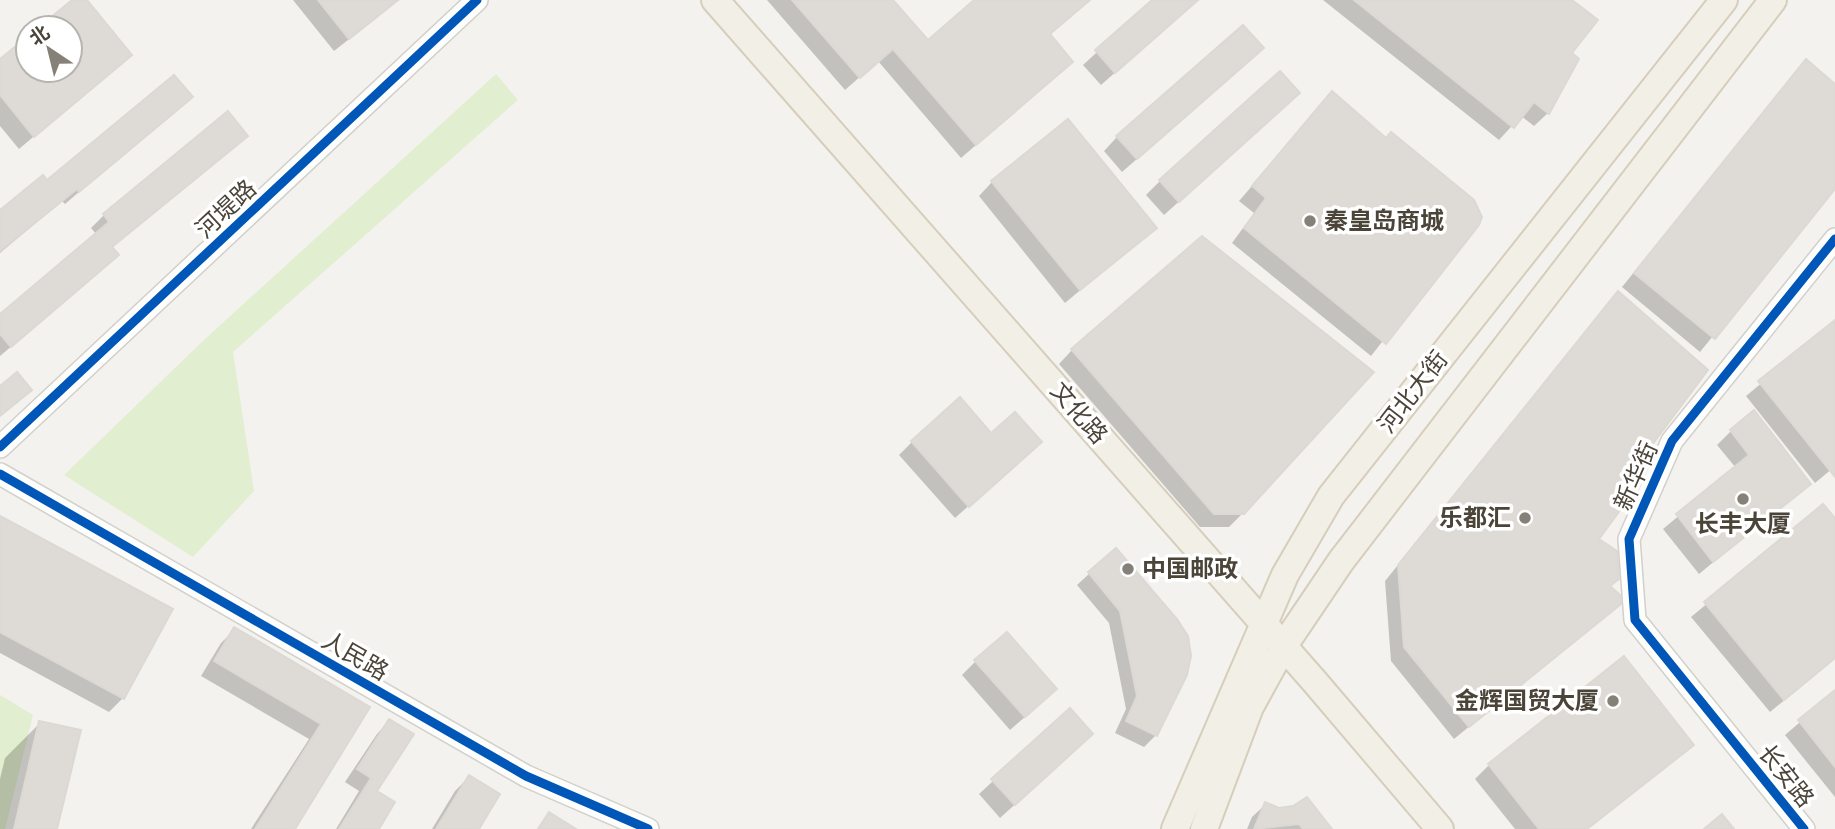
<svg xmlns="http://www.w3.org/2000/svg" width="1835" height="829" viewBox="0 0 1835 829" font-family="Signika,'Noto Sans SC',sans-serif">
	<rect width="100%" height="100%" fill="#f4f2ee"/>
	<g fill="#e1eecf">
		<path d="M496,74l22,26 -285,252 21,139 -61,66 -129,-82 141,-136z"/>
		<path d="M0,695l33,20 -28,114h-5z"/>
	</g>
	<g fill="#0003">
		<path d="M75,0h9l46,55 -111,94 -19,-23v-65l28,-23v32h42v-42h-30z"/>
		<path d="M293,0h106l-65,51z"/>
		<path d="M767,0h123l38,42 49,-42h112l-40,35 8,40 -96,83 -83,-97 -33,29z"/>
		<path d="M1154,0h43l-96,85 -18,-20z"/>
		<path d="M1323,0h246l1,54 -22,59 -14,13 -13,-10 -22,24z"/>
		<path d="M1806,61l29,25v100l-135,166 -78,-65z"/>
		<path d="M1248,62l-126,110 -18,-21 13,-14z"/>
		<path d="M1332,93l54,47 5,-5 87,73 3,8 -110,140 -139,-113 22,-30 -15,-12z"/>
		<path d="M190,97l-125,107 -3,-3 -62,52v-41z"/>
		<path d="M1284,107l-120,108 -18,-20 14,-14z"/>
		<path d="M233,148l-122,100 -7,20 -104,88v-39l97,-82 -6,-7 13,-13z"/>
		<path d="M992,182l162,46 -89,75 -86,-107z"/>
		<path d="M1618,293l-2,197 -20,49 12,47 11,18 -165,135 -63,-78 -6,-80z"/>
		<path d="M1835,322v149l-2,-3 -18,15 -69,-87z"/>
		<path d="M1072,350l171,163 -14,14h-29l-141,-163z"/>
		<path d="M1731,431l77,53 -109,90 -36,-45 73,-61 -19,-23z"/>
		<path d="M991,436l35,19 -71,63 -56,-63 13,-13z"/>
		<path d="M1823,507l12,14v138l-65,53 -79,-95z"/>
		<path d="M0,518l123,180 -14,14 -109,-59z"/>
		<path d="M1115,550l41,185 -12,12 -29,-14 11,-24 -17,-86 -32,-38z"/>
		<path d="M234,630l133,78 -75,121h-41l58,-90 -108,-63 20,-33z"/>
		<path d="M976,661l65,42 -31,27 -48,-55z"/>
		<path d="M1835,692v105l-50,-62z"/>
		<path d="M389,721l-15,71 3,37h-41l23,-38 -14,-9 32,-48z"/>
		<path d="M40,723l15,106h-55v-50l5,-21z"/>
		<path d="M1692,745l-104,84h-73l-40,-50 14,-14z"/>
		<path d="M1077,748l-77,70 -21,-24 14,-13z"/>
		<path d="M469,777l8,52h-45l23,-38z"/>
		<path d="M1266,804l63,25h-82l5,-12z"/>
	</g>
	<g fill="#dedbd6" stroke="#dcd9d4" stroke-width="2">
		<path d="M72,0h15l45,55 -98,82 -34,-42v-36l28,-23v34h42v-42h-32z"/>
		<path d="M318,0h80l-49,39z"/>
		<path d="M792,0h101l35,40 46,-40h116l-40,34 23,28 -97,83 -83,-96 -33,29z"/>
		<path d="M1152,0h46l-83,73 -20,-23z"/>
		<path d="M1354,0h218l26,20 -26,33 7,6 -30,55 -15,-12 -20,26z"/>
		<path d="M1243,25l21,23 -127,111 -21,-23z"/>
		<path d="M1806,59l29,25v105l-120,150 -81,-66z"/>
		<path d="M1280,71l20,22 -121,109 -20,-22z"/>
		<path d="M174,75l19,22 -114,95 -2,-3 -77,62v-41l43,-35 4,5z"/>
		<path d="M1332,91l54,47 5,-6 83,68 8,17 -3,8 -93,119 -142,-116 22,-30 -14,-12z"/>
		<path d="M228,111l20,25 -136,111 7,8 -108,92 -11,-13v-20l109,-92 -6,-8z"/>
		<path d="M1068,119l89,109 -77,62 -89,-109z"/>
		<path d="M1202,236l172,136 -130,142h-30l-143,-165z"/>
		<path d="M1618,291l90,79 -89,119 10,9 -30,41 18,12 2,28 -9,7 10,9 1,9 -152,123 -65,-80 -6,-82z"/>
		<path d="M1835,320v157l-77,-96z"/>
		<path d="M17,372l15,18 -32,26v-30z"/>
		<path d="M960,397l31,36 24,-21 27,30 -73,65 -58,-66z"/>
		<path d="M1754,410l57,74 -98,78 -37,-48 73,-59 -19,-25z"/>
		<path d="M1823,504l12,14v140l-51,42 -80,-98z"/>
		<path d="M0,516l173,93 -49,90 -124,-67z"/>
		<path d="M1116,548l61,71 11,17 3,20 -4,19 -30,61 -31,-15 11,-25 -17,-85 -32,-39z"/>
		<path d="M234,627l136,80 -75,122h-40l66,-105 -107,-63z"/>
		<path d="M1007,632l50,57 -32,28 -51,-57z"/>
		<path d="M1624,656l70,89 -107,84h-48l-51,-65z"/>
		<path d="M1835,690v77l-37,-47z"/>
		<path d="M1070,708l23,26 -78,71 -24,-26z"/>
		<path d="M389,719l25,15 -37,57 18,11 -16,27h-40l32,-51 -14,-9z"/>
		<path d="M39,721l42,9 -24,99h-43z"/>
		<path d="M469,775l31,19 -21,35h-43z"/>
		<path d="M1307,797l25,32h-29l-4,-5 -45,5 11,-27 14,6 14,-2z"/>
		<path d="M549,812l27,17h-38z"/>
		<path d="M1722,814l12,15h-30z"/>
	</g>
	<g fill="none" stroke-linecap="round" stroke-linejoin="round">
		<defs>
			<g id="minor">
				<path d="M0,447l477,-447"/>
				<path d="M0,474l526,302 122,53"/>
				<path d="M1804,829l-169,-209 -6,-81 43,-98 163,-202"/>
			</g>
			<g id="major">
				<path d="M715,0l600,682 125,147"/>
				<path d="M1175,829l110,-254 46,-79 393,-496"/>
				<path d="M1204,829l46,-122 33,-60 58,-86 432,-561"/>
			</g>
		</defs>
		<use href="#minor" stroke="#d2d0cb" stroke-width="24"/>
		<use href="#major" stroke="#d6cebb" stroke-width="30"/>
		<use href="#minor" stroke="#fdfdfc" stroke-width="21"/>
		<use href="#major" stroke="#f2efe6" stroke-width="26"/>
		<defs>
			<g id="cycleway">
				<path d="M0,447l477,-447"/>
				<path d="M0,474l526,302 122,53"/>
				<path d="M1804,829l-169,-209 -6,-81 43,-98 163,-202"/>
			</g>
		</defs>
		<use href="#cycleway" stroke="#fff" stroke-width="13"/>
		<use href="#cycleway" stroke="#0057b8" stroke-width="9"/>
	</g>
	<g fill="#868178" stroke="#fff" stroke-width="2.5">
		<circle cx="1310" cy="221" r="7"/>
		<circle cx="1743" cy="499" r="7"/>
		<circle cx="1525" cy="518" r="7"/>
		<circle cx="1128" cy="569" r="7"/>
		<circle cx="1613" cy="701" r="7"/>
	</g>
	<g text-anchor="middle" stroke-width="7" stroke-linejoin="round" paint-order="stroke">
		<g font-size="24" fill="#4b4439" stroke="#fff">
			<text transform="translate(226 209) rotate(-43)" y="8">河堤路</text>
			<text transform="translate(1413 392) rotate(-52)" y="8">河北大街</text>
			<text transform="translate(1079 413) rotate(49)" y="8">文化路</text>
			<text transform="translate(1636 476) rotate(-66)" y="8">新华街</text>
			<text transform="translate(355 656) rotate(30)" y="8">人民路</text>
			<text transform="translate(1786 776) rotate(51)" y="8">长安路</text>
		</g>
		<g font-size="24" font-weight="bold" fill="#4b4439" stroke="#fff" text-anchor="start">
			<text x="1324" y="229">秦皇岛商城</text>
			<text x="1511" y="526" text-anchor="end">乐都汇</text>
			<text x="1743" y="532" text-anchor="middle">长丰大厦</text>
			<text x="1142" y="577">中国邮政</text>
			<text x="1599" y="709" text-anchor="end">金辉国贸大厦</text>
		</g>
	</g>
	<g transform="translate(49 49) rotate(325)"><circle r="33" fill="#ffffff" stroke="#b7b4b0" stroke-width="2"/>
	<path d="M0-5L12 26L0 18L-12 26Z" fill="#868178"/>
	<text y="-10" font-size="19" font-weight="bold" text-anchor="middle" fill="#4b4439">北</text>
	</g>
</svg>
